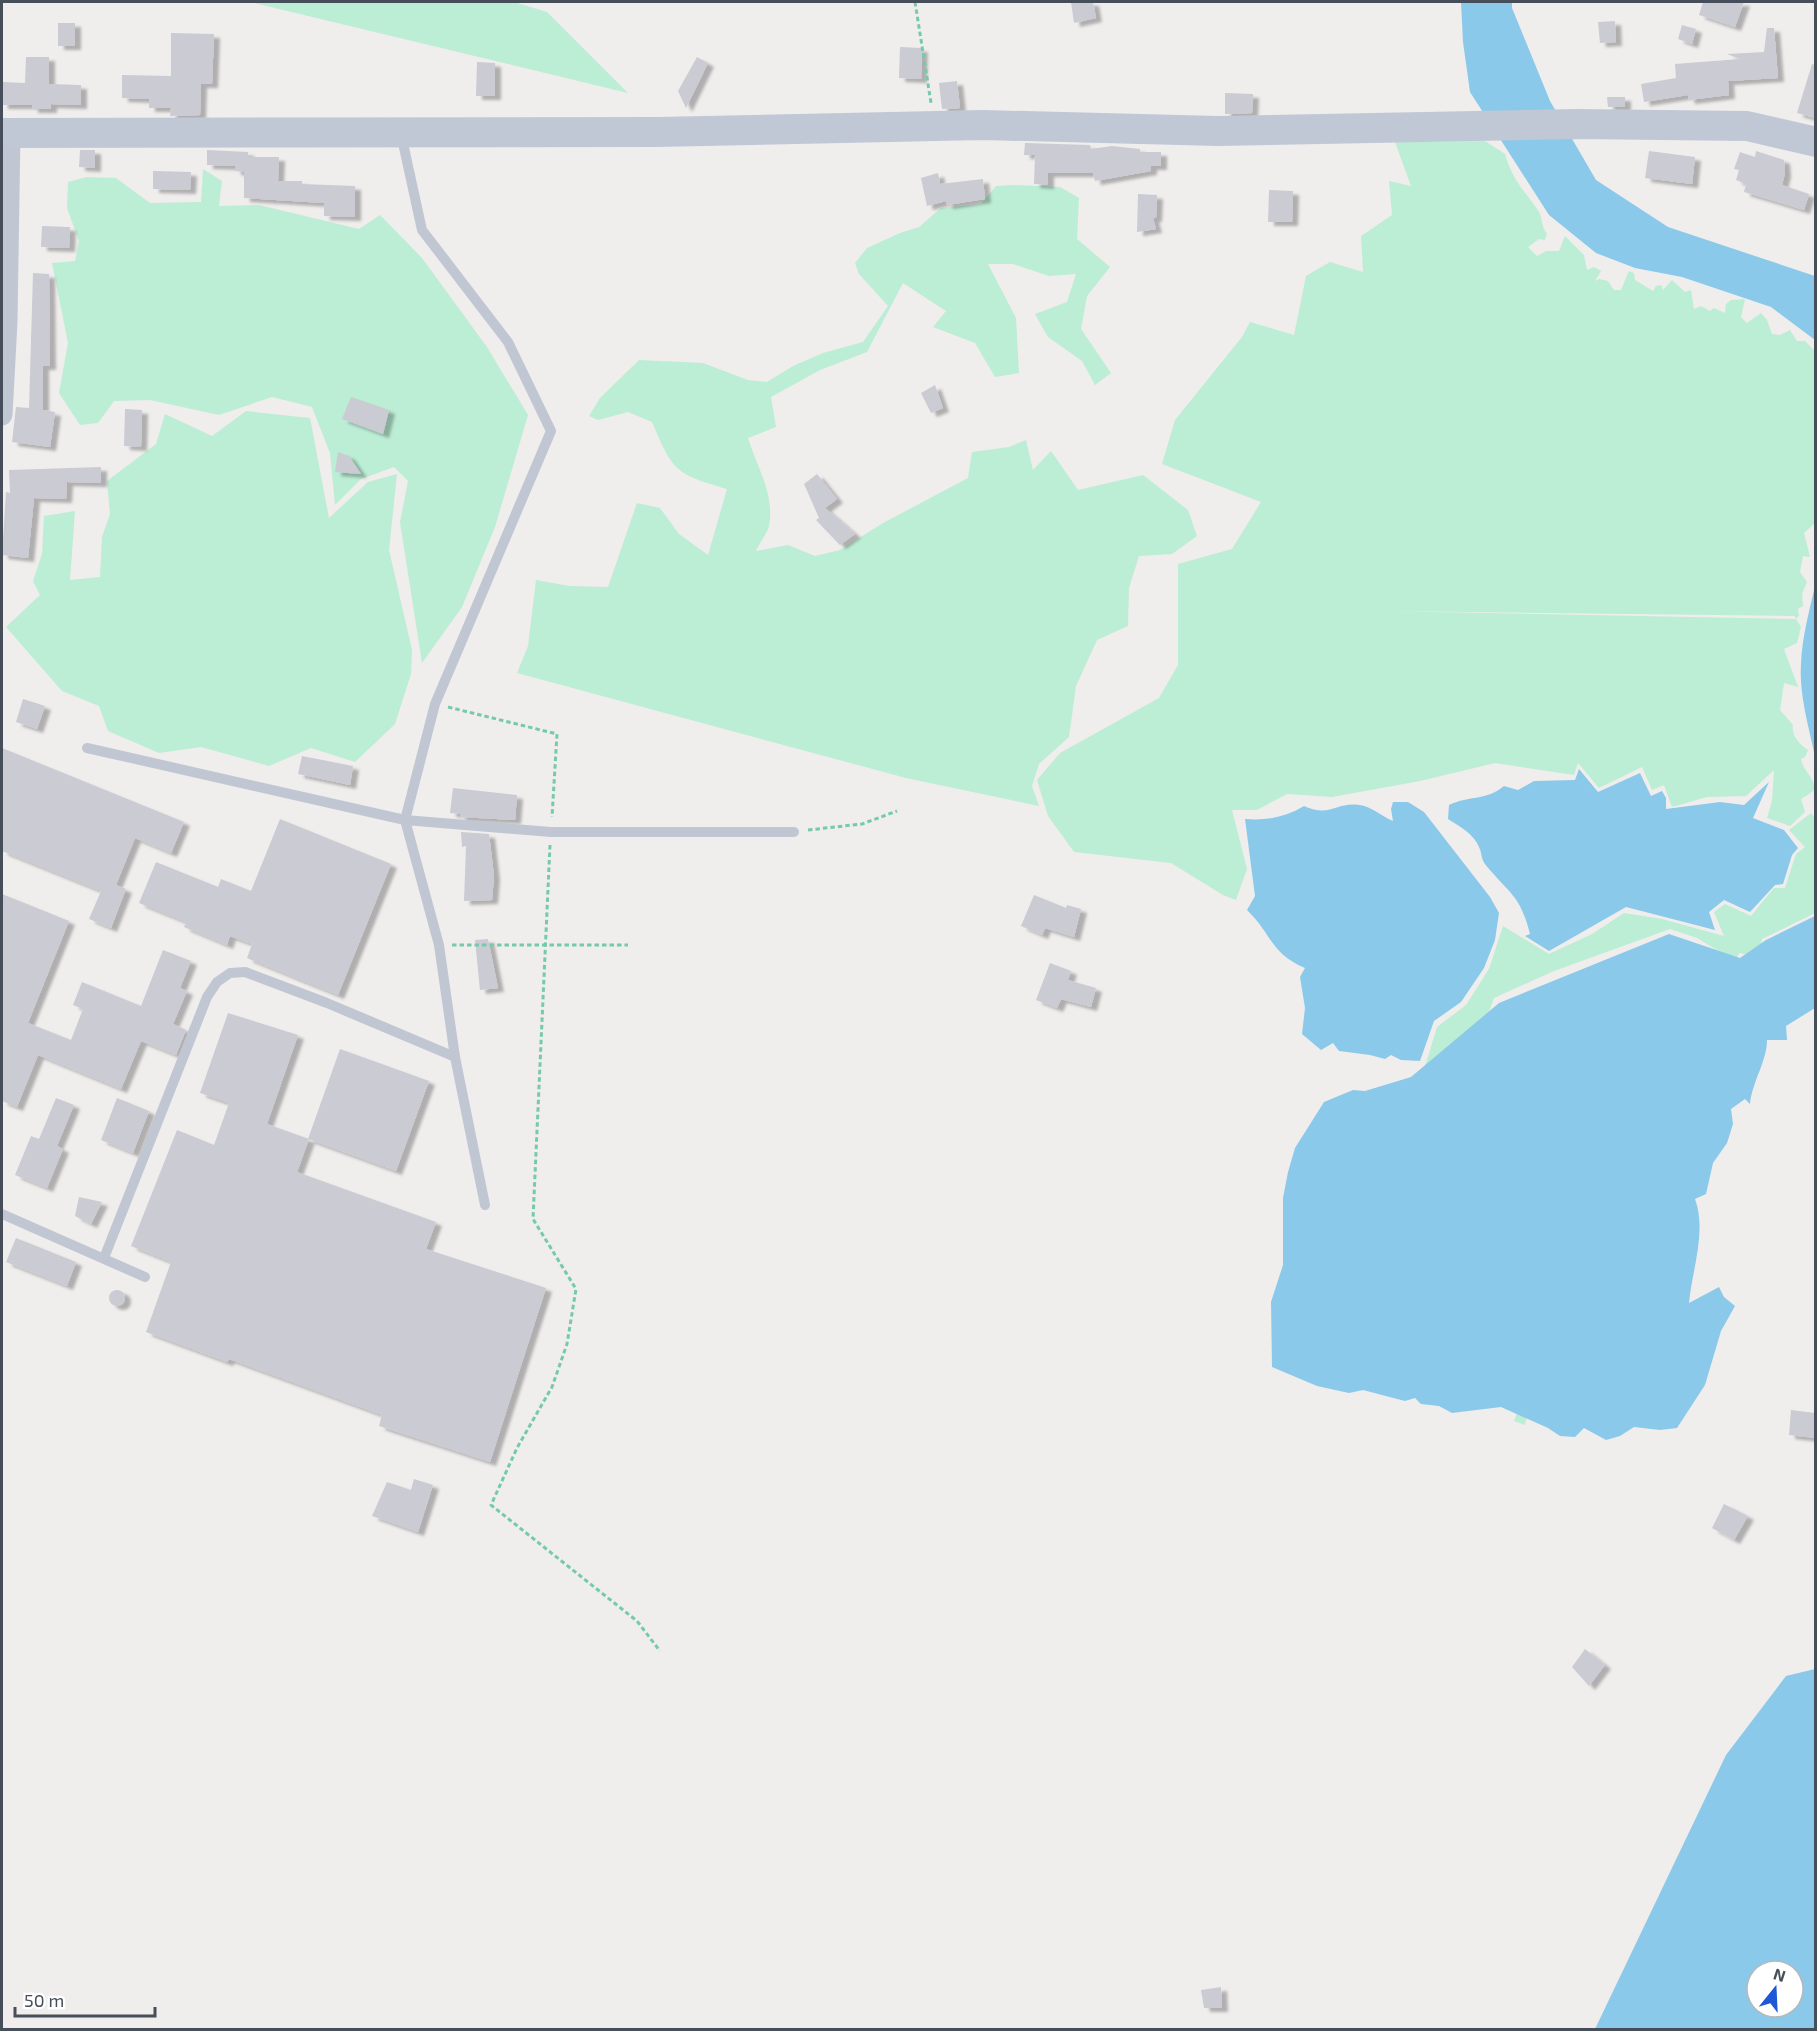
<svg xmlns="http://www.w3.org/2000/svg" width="1817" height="2031" viewBox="0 0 1817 2031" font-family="'Exo 2',sans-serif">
	<defs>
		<filter id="shadow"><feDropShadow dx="6" dy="4" stdDeviation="1.5" flood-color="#0004"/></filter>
	</defs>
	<rect width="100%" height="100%" fill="#f0eded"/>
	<g fill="#bcedd5" fill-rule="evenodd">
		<path d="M250,2h264l33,10 81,81z"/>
		<path d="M1485,141l20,13c7,26 20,37 34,58 4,7 2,15 8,22l-2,6 -6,-1 -11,8 9,9 9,-5h13l6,-15 19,19 3,15 7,-3 7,4 -6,10 4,-2 9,2 6,9h7l8,-19 5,2 1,7 18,11 3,-5 5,-1 2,5 9,-10 13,12 6,-2 3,19 7,-3 9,5 4,-3 11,5 1,-9 5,-4 14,-1 -4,18 6,6 14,-10 6,7 5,14 8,1 10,-5 7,11h8l10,10v172l-11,10 6,24 -7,-1 -3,16 7,10 -5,12 1,12 -5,3 1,7 -3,3 5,8 -4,16 -13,6 14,38 -14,-4 -4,27 13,15c-2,11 7,20 15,25l-3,7 -4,2c2,12 14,19 14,31l-14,9 4,13 -15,14 -23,-8 5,-17 2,-31 -28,26 -39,1 -35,10 -8,-22 -12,5 -10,-23 -43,21 -21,-25 -4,12 -79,-12 -75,18 -88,16 -45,-3 -30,16h-25l15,59 -11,31 -13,-5 -52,-32 -97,-11 -26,-36 -11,-36 23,-27 99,-55 19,-33v-101l54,-15 29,-47 -99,-38 13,-44 67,-83 8,-15 44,13 12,-59 24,-14 33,10 -2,-36 31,-21 -3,-34 22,5 -16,-44zM1386,611l408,5 2,2 -1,1z"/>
		<path d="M203,169l19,12 -3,25 40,-1 100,24 21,-14 42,43 65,89 41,68 -33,112 -33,80 -40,56 -22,-141 8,-41 -14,-14 -33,12 -26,26 -5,-52 -18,-46 -40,-10 -53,18 -69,-15 -36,1 -16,22 -18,2 -21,-32 9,-50 -16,-80 23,-2 4,-20 -12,-33 1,-26 19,-5 29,1 34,25 51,-1z"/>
		<path d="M1014,185l46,2 19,11 -2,41 33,28 -23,29 -6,33 30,44 -16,12 -13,-24 -34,-24 -13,-23 32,-12 9,-28 -27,2 -36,-12h-25l28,54 3,55 -24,4 -20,-34 -42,-16 13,-16 -43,-28 -36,69 -47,18 -49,27 5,30 -28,11c9,30 27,56 21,88 -2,8 -10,17 -13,25l32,-6 27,11 25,-6 43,-27 85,-45 4,-26 37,-5 17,-7 7,30 18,-19 27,39 65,-15 45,35 9,26 -25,18 -33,2 -10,32 -1,38 -31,14 -21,46 -7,51 -30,27 -7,22 7,20 -133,-28 -389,-105 11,-27 8,-66 33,6 39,1 29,-84 23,5 19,26 29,21 19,-66c-51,-15 -54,-17 -75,-67l-24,-10 -30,8 -9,-4 11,-18 39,-38 64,3 45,17 19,2 26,-16 30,-13 40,-11 25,-36 -29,-32 -4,-11 12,-15 33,-15 19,-6 22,-19 40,-4 15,-18z"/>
		<path d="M246,411l64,7 19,100 39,-36 29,-8 -8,76 23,100 -1,24 -16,50 -40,38 -44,-14 -42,18 -68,-19 -42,6 -51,-22 -9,-25 -37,-15 -56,-64 34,-32 -7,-14 9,-27 2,-38 31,-5 -5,69 30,-3 2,-40 8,-23 -3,-33 49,-37 9,-30 47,22z"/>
		<path d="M1811,813l4,5v95l-53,26 -3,18 -20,-4 -40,94 -171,364 -3,14 -11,-4 18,-45 195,-420 -30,-18 -27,-9 -116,42 -60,27 -8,22 -62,50 13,-43 29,-22 23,-36 14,-43 46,28 43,-20 32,-21 38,6 62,17 -10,-24 11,-8 26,12 23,-28h11l11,-34 9,-7 -16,-17z"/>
	</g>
	<g fill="#8ac9e9" fill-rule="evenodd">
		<path d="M1461,2h51v6l38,93 46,79 72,47 147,49v64l-44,-33 -89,-30 -47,-9 -39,-15 -47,-38 -79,-123 -7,-50z"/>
		<path d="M1815,586h1l-1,170c-6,-28 -16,-62 -14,-92 1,-26 8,-52 14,-78z"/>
		<path d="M1579,769l19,23 42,-19 11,23 11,-5 4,7v11l54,-7 24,3 25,-23 -16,36 31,12 14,18 -6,7 -9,29 -8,1 -25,27 -26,-12 -15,12 6,18 -89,-23 -77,44 -24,-15 5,-2c-10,-40 -21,-40 -45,-70 -4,-5 -3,-11 -6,-17 -5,-13 -20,-21 -31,-28l1,-14c21,-10 37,-4 55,-19l14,4 16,-9 41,-1z"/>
		<path d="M1393,802h15l16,10 66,85 9,16 -4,27 -11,28 -23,34 -27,19 -14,40 -19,-1 -10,-5 -6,4 -15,-4 -31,-4 -6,-8 -12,7 -19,-16 3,-26 -5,-31 5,-9c-35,-15 -33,-34 -58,-58l8,-14 -10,-77c21,2 41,-2 59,-13 27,12 31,-4 55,-1 12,1 22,11 34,16l-2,-12z"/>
		<path d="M1815,916v92l-29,18 1,14h-20c0,21 -15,42 -17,64l-5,-5 -14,10 2,15 -6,19 -14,20 -7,31 -11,5c12,32 -3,71 -6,104l30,-16 5,10 11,9 -14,25 -16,54 -28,43 -17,2 -26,-3 -14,9 -14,4 -22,-12 -9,9 -15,-1 -12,-8 -47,-21 -49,6 -13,-7 -18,-2 -6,-6 -10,3 -42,-11 -14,3 -32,-7 -45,-19 -1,-65 12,-37v-67l5,-26 7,-24 29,-46 29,-12 12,1 46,-14 88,-74 170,-69 71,24 26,-18z"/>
		<path d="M1815,1669v360h-220l131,-274 60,-79zM1757,1971h36v36h-36z"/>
	</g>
	<g fill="#cacbd3" filter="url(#shadow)">
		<path d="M1071,2h22l3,16 -22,5z"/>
		<path d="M1703,2h41l-9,25 -36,-12z"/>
		<path d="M1615,21l1,21 -16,1 -2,-21z"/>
		<rect x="58" y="23" width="17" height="23"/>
		<path d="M1682,25l14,4 -4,15 -14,-5z"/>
		<path d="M1767,28h7l4,50 -50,3 1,14 -40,5 -1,-5 -44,7 -3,-18 35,-6 -1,-14 65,-5 -13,-5 37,-2z"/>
		<path d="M171,33l43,1 -2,50h-11l-1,31 -30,1 1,-8h-22v-9l-27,-1v-23l49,1z"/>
		<path d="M900,47l22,1 -1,31 -22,-1z"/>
		<path d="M26,57h23v27l32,1v20l-30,-1v5h-19v-4h-30v-23l23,1z"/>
		<path d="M697,57l11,6 -22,45 -8,-17z"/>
		<path d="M477,62l18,1v33h-19z"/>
		<path d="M1812,64l3,1v53l-18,-5z"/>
		<path d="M957,81l3,27 -18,1 -3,-26z"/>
		<path d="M1225,93l28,1 -1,19 -27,1z"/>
		<path d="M1607,97h18v10h-17z"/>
		<path d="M1025,143l65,2 1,4 21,-3 28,3v3h21v14h-10v5l-56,10 -2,-8h-45v12l-14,-1 1,-29h-11z"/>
		<path d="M80,150h15v18l-16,-1z"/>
		<path d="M207,150l41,2v5h31l-1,24h24v3l53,2v31l-31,-1v-13l-80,-5v-26l-9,-1v-5l-28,-1z"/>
		<path d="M1649,151l46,6 -3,27 -47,-6z"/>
		<path d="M1756,151l28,9 1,13 -3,12 27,9 -5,16 -60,-18 2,-8 -10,-4 3,-10 -5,-1 6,-17 15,5z"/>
		<path d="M153,171l38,1 -1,18 -37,-1z"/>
		<path d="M938,173l2,11 43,-5 2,20 -38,6 -1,-4 -19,5 -6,-28z"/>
		<path d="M1269,190l24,1 -1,31h-24z"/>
		<path d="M1138,194l19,1 -1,23h-3l3,11 -19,3z"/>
		<path d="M42,226l28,1 -1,21 -28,-1z"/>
		<path d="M33,273l16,1 1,92h-7v44l12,2 -5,35 -38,-5 4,-35 13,1z"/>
		<path d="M935,385l8,23 -12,5 -10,-20z"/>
		<path d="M351,397l38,13 -6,24 -41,-15z"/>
		<path d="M125,409l17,1 -1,37 -17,-1z"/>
		<path d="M338,452l11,4 12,18 -26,-2z"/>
		<path d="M101,467v16l-34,-1 -1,17 -32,-1 -6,60 -26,-3 4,-63 4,1 -1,-23z"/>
		<path d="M817,474l20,25 -12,9 30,26 -15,11 -24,-25 3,-2 -15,-34z"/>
		<path d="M23,699l22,7 -8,23 -21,-7z"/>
		<path d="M2,748l182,74 -13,31 -36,-15 -19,47 10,4 -15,39 -22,-9 12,-28 -99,-40z"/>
		<path d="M302,756l51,10 -3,19 -52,-11z"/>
		<path d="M453,788l64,7 -2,25 -55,-3v-3l-10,-1z"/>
		<path d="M280,819l111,45 -53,131 -91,-37 5,-14 -22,-8 -3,9 -43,-18 2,-5 -47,-19 17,-41 62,25 3,-8 30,12z"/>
		<path d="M461,832l28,2 5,42 -2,24 -28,1 2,-55 -4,1z"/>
		<path d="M2,894l67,27 -41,102 43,17 12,-31 -10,-4 9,-23 59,24 22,-56 28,11 -11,27 7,3 -14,33 13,6 -10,25 -35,-14 -20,48 -83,-34 -21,52 -15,-6z"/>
		<path d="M1034,895l32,13 1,-3 14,4 -7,28 -29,-9 -3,7 -21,-9z"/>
		<path d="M488,939l10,49 -18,2 -5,-50z"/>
		<path d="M1050,963l21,8 -3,9 28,8 -5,19 -30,-8 -4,9 -21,-8z"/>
		<path d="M228,1013l70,22 -31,89 42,15 -12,33 139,50 -10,27 120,39 -56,174 -111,-36 3,-11 -153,-56 -2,3 -81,-30 25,-70 -40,-16 46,-116 37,15 15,-42 -29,-10z"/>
		<path d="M340,1049l89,32 -33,90 -88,-32z"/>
		<path d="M56,1098l18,7 -17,41 6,3 -16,39 -32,-13 16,-39 8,3z"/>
		<path d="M117,1098l32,13 -16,42 -32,-13z"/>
		<path d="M79,1197l23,5 -11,22 -16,-8z"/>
		<path d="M16,1238l60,24 -9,24 -61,-24z"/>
		<circle cx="117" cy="1298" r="8"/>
		<path d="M1791,1410l24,3v25l-26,-3z"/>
		<path d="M414,1479l19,6 -15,47 -46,-16 15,-34 24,8z"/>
		<path d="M1724,1504l24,12 -14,24 -22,-12z"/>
		<path d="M1585,1649l20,16 -16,21 -17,-19z"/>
		<path d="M1221,1987l1,21h-18l-3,-18z"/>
	</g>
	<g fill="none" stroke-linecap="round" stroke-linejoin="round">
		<g stroke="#75caab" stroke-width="3" stroke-dasharray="4.5 3" stroke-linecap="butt">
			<path d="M915,2l16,101"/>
			<path d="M448,707l109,27 -5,83"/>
			<path d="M808,830l54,-6 35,-13"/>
			<path d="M550,845l-17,374 43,70 -9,55 -15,43 -35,61 -26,57 146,116 23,30"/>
			<path d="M452,945h176"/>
		</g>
		<g stroke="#c1c7d2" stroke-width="10">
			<path d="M401,134l21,96 86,112 43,89 -116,273 -30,116 34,125 16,112 30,148"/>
			<path d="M87,748l318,72 146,12h243"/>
			<path d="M2,1214l143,63"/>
			<path d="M104,1258l103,-261 10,-15 13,-9 15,-1 82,31 128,54"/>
		</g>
		<path stroke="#c1c7d2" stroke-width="21" d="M2,415l5,-93 3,-189"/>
		<path stroke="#c0c8d6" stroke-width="30" d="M2,133l655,-1 326,-7 235,6 358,-7 171,2 69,16"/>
	</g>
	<rect width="1817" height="2031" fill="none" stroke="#464e5a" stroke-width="6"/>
	<g transform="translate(1775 1989) rotate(18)"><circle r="28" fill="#ffffff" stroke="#b5b8bd" stroke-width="1.5"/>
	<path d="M0-4.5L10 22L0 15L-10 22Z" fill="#1e58d8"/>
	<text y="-9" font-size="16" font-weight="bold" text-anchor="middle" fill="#464e5a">N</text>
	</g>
	<path d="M15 2007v9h140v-9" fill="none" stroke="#464e5a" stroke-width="3"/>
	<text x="24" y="2007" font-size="18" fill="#464e5a" stroke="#ffffff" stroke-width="4.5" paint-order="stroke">50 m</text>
</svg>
